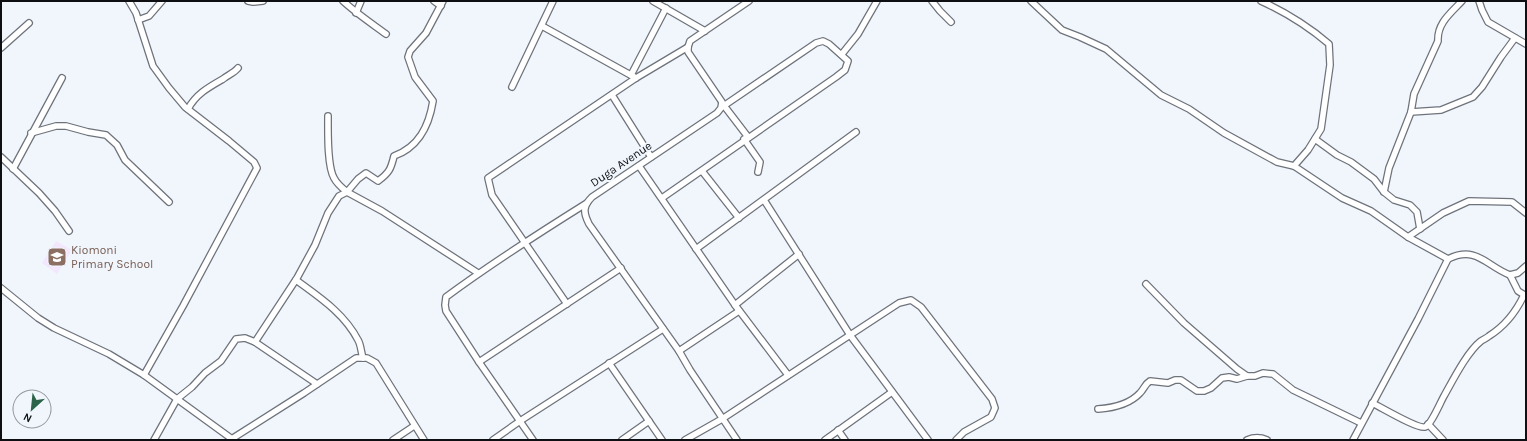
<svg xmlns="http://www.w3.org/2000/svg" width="1527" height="441" viewBox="0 0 1527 441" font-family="Karla,sans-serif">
	<rect width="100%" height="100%" fill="#f1f6fd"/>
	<path fill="#f2e7fc" d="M56,241l16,9 -15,24 -15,-11z"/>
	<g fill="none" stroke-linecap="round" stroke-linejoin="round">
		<defs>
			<g id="minor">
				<path d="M129,1l7,12 17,53 16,22 16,19 44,34 25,21 3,6 -74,138 -39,69"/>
				<path d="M248,1l5,1 10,-1"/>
				<path d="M343,1c13,12 28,22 43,33"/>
				<path d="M434,1l7,5"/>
				<path d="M653,1l52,30"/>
				<path d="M932,1l8,10 11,11"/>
				<path d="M1031,1l31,29 18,7 26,12 55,46 28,14 35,24 53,29 17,4 48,32 29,13 37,26 40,22"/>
				<path d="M1261,1c24,11 48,26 68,43l1,21 -9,64 -13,21 -14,16"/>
				<path d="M1479,1l3,9 6,12 38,22"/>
				<path d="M356,13l5,-12"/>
				<path d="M138,20l11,-4 13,-15"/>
				<path d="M542,26l94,52"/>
				<path d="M1,48l28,-25"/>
				<path d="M842,54l16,-20 19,-33"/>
				<path d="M631,75l35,-67"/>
				<path d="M512,87l41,-86"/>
				<path d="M612,95l39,62"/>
				<path d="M722,103l26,34"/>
				<path d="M188,109c8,-15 21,-22 35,-30 5,-4 11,-6 15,-11"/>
				<path d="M1411,112l30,-2 32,-13 9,-10 19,-30 14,-19"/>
				<path d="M328,116c0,15 -1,50 6,62 3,6 8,10 13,14l11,-13 8,-6 12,8c11,-8 13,-12 16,-25 25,-9 35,-30 39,-55l-18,-24 -7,-20 2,-6 16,-18 17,-32"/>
				<path d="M31,133l25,-7h10l22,6 18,3 11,10 8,15 44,42"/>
				<path d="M744,139l16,23 -2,10"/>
				<path d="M1315,139l22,16 14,7 23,17 10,13 10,8 16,5 7,7 3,17"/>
				<path d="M1,157l38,36 16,18 14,20"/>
				<path d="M639,166l96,139 53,70"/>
				<path d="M13,169l49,-91"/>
				<path d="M702,171l37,47"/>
				<path d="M1384,192l5,-24 22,-56 3,-18 24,-53c-1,-18 13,-28 24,-40"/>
				<path d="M662,198l174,-121 9,-7 3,-9 -19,-17 -6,-3 -7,2 -91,62"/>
				<path d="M764,200l86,135 78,105"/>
				<path d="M1408,237l35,-24 26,-12 43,1 14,11"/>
				<path d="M696,249l160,-117"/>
				<path d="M1510,275l8,16 8,5"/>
				<path d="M296,280c23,17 48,33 62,60 3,5 3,12 5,18"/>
				<path d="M1146,284l38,39 53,46 10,7h8l8,-3 10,1 20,16 68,33"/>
				<path d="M1,288l37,30 16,10 55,26 35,21 88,64"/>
				<path d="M567,304l-75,-109 -4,-17 148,-100 52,-31"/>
				<path d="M735,305l64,-51"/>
				<path d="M255,342l42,-64 18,-33 13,-32 11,-17 8,-4 35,19 96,62"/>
				<path d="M679,351l60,-40"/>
				<path d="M479,362l142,-94"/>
				<path d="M609,363l53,77"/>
				<path d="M1372,403c9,4 45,26 53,24 6,-2 15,-24 19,-31 9,-16 23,-44 37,-55 3,-2 6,-3 8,-5 16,-10 27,-24 35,-41"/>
				<path d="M1098,409c14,-1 32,-5 42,-16 4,-4 5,-9 10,-12l18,2 7,-3h6l16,11h7l7,-3 11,-10 7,-1 8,2 10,-3"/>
				<path d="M1428,424l15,16"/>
				<path d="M838,430l7,10"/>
				<path d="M154,440l23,-41 15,-12 13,-14 16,-12 15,-22 9,-1 10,4 62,42"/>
				<path d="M230,440l74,-47 52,-35h11l9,5 48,77"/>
				<path d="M393,440l21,-14"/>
				<path d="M493,440l27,-19 143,-92"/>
				<path d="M533,440l-54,-78 -33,-51 -1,-6 1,-8c46,-34 93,-64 141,-94"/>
				<path d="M622,440l27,-19"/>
				<path d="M685,440l37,-21 177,-116 12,-3 10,7 71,92 3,9 -4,9 -27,15 -8,8"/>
				<path d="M737,440l-47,-70 -11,-19 -90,-127c-6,-12 -6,-18 3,-27l125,-84 4,-5 1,-6 -34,-50v-5l2,-6 59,-40"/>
				<path d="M825,440l67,-48"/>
				<path d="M1247,440c7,-3 13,-3 20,0"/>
				<path d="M1353,440l65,-121 30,-60c29,-14 38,7 62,16l8,-2 8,-7"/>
			</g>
		</defs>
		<use href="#minor" stroke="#6e737b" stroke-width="8"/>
		<use href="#minor" stroke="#fff" stroke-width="5.5"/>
	</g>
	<defs>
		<symbol id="school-square" viewBox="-11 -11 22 22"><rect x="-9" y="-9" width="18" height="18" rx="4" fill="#8d6e63" stroke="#f1f6fd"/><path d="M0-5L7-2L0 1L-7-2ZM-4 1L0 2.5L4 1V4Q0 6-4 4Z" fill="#fff"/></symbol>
	</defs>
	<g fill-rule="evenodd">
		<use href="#school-square" x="46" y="246" width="22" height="22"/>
	</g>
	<g text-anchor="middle" stroke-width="4" stroke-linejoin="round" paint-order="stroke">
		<g font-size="12" fill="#0d0f12" stroke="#f1f6fd">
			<text transform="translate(621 164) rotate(-34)" y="4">Duga Avenue</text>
		</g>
		<g font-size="12" fill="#785e54" stroke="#f1f6fd" text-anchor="start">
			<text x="71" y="254">Kiomoni<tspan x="71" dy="14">Primary School</tspan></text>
		</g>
	</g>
	<rect width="1527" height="441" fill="none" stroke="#0d0f12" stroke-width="4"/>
	<g transform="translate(32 409) rotate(207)"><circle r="19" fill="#f1f6fd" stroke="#969a9f"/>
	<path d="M0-3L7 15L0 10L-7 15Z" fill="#2c6349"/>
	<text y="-6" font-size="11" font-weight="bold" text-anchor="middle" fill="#0d0f12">N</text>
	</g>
</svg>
